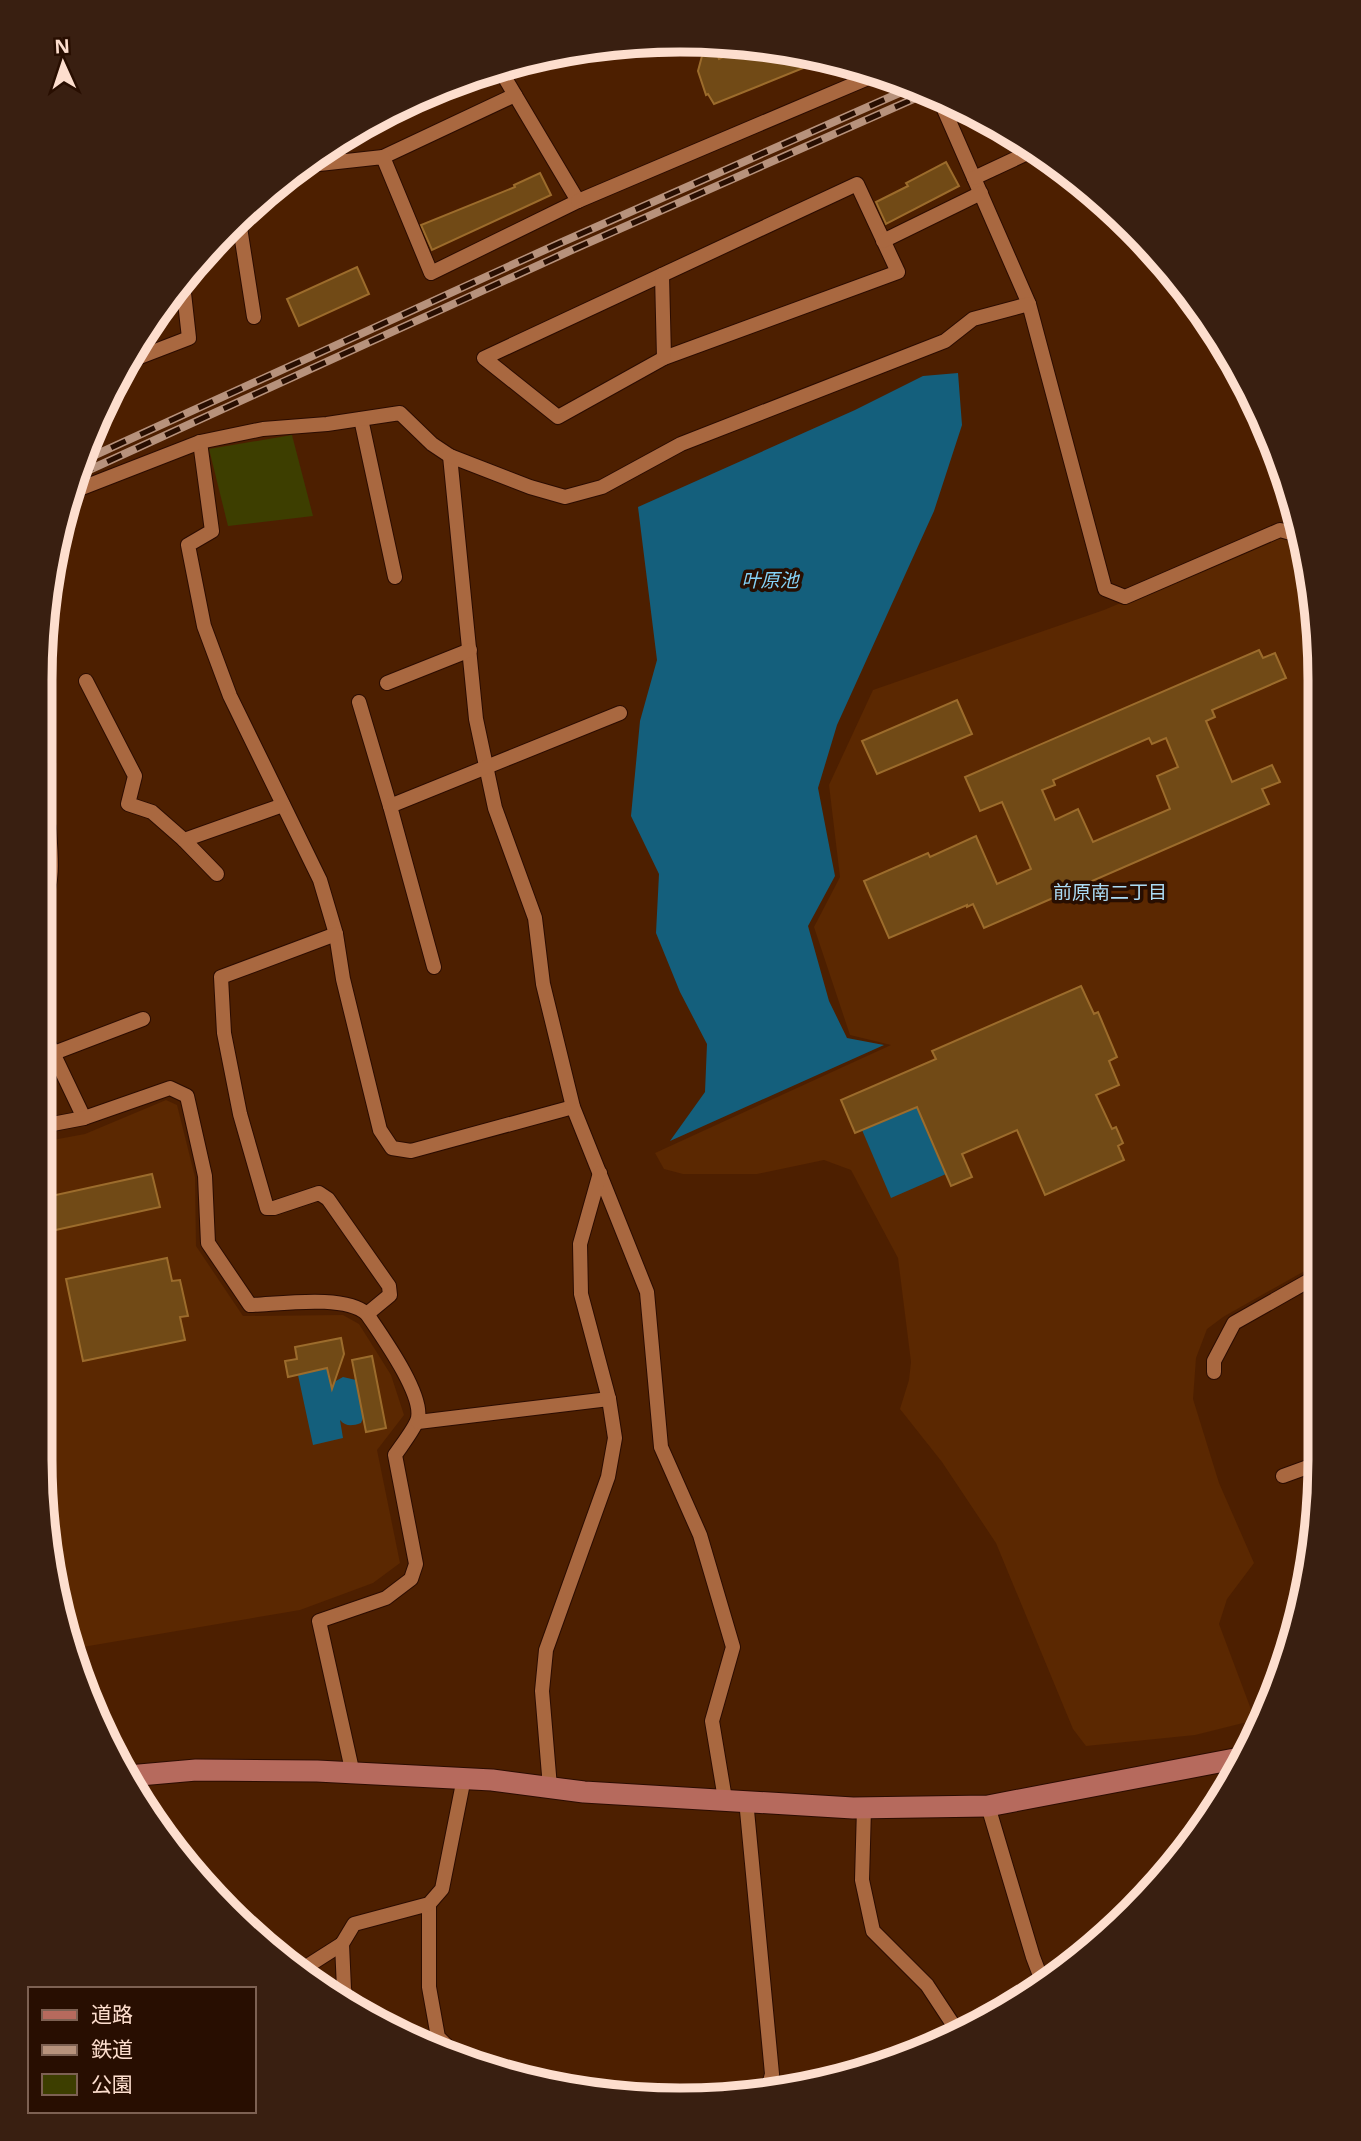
<svg xmlns="http://www.w3.org/2000/svg" width="1361" height="2141" viewBox="0 0 1361 2141" font-family="'Noto Sans','Noto Sans JP',sans-serif">
	<rect width="100%" height="100%" fill="#4d1f00"/>
	<g fill="#5b2801">
		<path d="M1280,536l15,7 14,32 10,64 -2,625 -94,53 -16,12 -11,29 -3,41 26,84 35,80 -27,36 -8,25 36,96 -60,15 -109,11 -13,-17 -77,-186 -54,-81 -42,-53 9,-29 2,-18 -13,-104 -47,-88 -27,-10 -67,14h-74l-19,-5 -9,-16 236,-108 -41,-10 -36,-108 26,-50 -11,-92 44,-95 231,-80z"/>
		<path d="M166,1100l11,5 18,72 1,69 47,70 100,-1 16,9 32,51 13,40 -27,35 23,113 -27,20 -73,27 -229,39 -31,-189 2,-318 43,-8z"/>
	</g>
	<path fill="#3d3e00" d="M292,435l21,81 -85,10 -19,-77z"/>
	<g fill="#145f7c">
		<path d="M958,373l4,52 -28,86 -97,214 -19,63 17,88 -27,50 21,75 18,37 37,7 -214,96 35,-49 2,-48 -27,-52 -24,-59 3,-59 -28,-58 9,-95 17,-61 -19,-153 217,-97 68,-34z"/>
		<path d="M917,1107l29,67 -55,24 -29,-68z"/>
		<path d="M327,1368l5,20 2,-6 9,-5 13,3 7,38 -2,5c-9,3 -15,4 -21,-3l3,18 -30,7 -15,-70z"/>
	</g>
	<g fill="#714a16" stroke="#9c6c2c" stroke-width="2" fill-rule="evenodd">
		<path d="M696,44h17l6,15 31,-14 14,1 59,14 -109,44 -6,-10 -2,1 -8,-24 4,-15z"/>
		<path d="M946,162l13,24 -73,38 -10,-22 32,-16 -2,-3z"/>
		<path d="M540,173l11,22 -119,55 -11,-25 94,-38 -1,-2z"/>
		<path d="M357,267l12,27 -70,32 -12,-27z"/>
		<path d="M1259,650l4,8 12,-5 11,25 -74,32 3,7 -9,4 26,61 40,-17 8,17 -18,7 7,15 -285,124 -11,-24 -6,3v-2l-78,33 -25,-57 64,-28 2,4 46,-21 21,48 34,-15 -29,-67 -22,9 -15,-34zM1149,738l3,6 14,-6 12,29 -21,9 13,33 -77,33 -15,-33 -23,11 -13,-30 13,-5 -2,-5z"/>
		<path d="M957,700l15,34 -95,40 -15,-33z"/>
		<path d="M1081,986l13,28 4,-2 19,45 -8,4 10,24 -23,10 16,34 4,-2 7,16 -5,3 6,14 -79,35 -28,-65 -55,24 10,23 -21,9 -34,-79 -62,26 -14,-33 95,-41 -4,-8z"/>
		<path d="M152,1174l8,33 -118,26v-35z"/>
		<path d="M167,1258l5,23 8,-1 8,36 -8,1 5,23 -102,21 -17,-82z"/>
		<path d="M341,1338l3,16 -12,35 -5,-21 -39,9 -3,-16 12,-2 -2,-12z"/>
		<path d="M372,1356l14,72 -20,4 -14,-72z"/>
	</g>
	<g fill="none" stroke-linecap="round" stroke-linejoin="round">
		<defs>
			<g id="street">
				<path d="M939,98l90,206 76,285 20,8 155,-67 18,5 7,15"/>
				<path d="M383,157l132,-62"/>
				<path d="M301,166l82,-9 48,116 147,-72 -79,-133"/>
				<path d="M974,178l60,-28"/>
				<path d="M857,184l41,88 -234,86 -106,59 -74,-59z"/>
				<path d="M578,201l302,-128"/>
				<path d="M239,221l15,96"/>
				<path d="M883,241l98,-48"/>
				<path d="M662,275l2,83"/>
				<path d="M137,358l52,-20 -6,-54"/>
				<path d="M361,419l34,158"/>
				<path d="M200,442l12,89 -24,14 16,81 26,70 90,184 16,54 7,45 37,151 12,18 19,3 162,-44"/>
				<path d="M450,456l26,263 19,89 40,110 8,66 30,123 74,185 14,155 39,88 33,112 -21,74 13,78"/>
				<path d="M74,491l126,-49 63,-13 64,-5 73,-11 32,31 18,12 80,31 35,10 37,-10 79,-43 264,-103 28,-22 56,-15"/>
				<path d="M86,681l49,95 -7,28 24,8 32,28"/>
				<path d="M387,683l83,-33"/>
				<path d="M359,702l31,104"/>
				<path d="M217,874l-33,-34 99,-35"/>
				<path d="M44,898c11,-20 6,-47 5,-70"/>
				<path d="M336,934l-115,43 3,56 16,81 27,94h7l45,-15 9,6 61,87 1,9 -23,19"/>
				<path d="M434,967l-44,-161 230,-93"/>
				<path d="M43,1032l41,86"/>
				<path d="M54,1053l89,-34"/>
				<path d="M42,1126l42,-8 86,-30 17,8 18,80 3,67 42,62c30,-1 95,-11 117,9 14,21 56,79 51,104 -2,9 -17,28 -23,37l21,109 -5,15 -25,19 -67,23 34,153"/>
				<path d="M1214,1372v-11l20,-38 83,-47"/>
				<path d="M418,1422l191,-23"/>
				<path d="M1283,1476l33,-12"/>
				<path d="M550,1787l-8,-96 4,-41 62,-173 7,-39 -6,-39 -28,-105 -1,-50 20,-71"/>
				<path d="M746,1800l26,274 -4,15"/>
				<path d="M988,1806l45,151 11,29"/>
				<path d="M864,1808l-2,72 11,51 54,54 29,44"/>
				<path d="M429,1904v83l9,50 21,21"/>
				<path d="M298,1972l44,-28"/>
				<path d="M347,1999l-3,-10 -2,-45 12,-20 75,-20 13,-15 22,-111"/>
			</g>
			<path id="secondary" d="M128,1776l68,-6 121,1 175,9 92,12 269,16 135,-2 252,-48"/>
		</defs>
		<use href="#street" stroke="#2b0c00" stroke-width="16"/>
		<use href="#secondary" stroke="#2b0c00" stroke-width="23"/>
		<use href="#street" stroke="#a96840" stroke-width="14"/>
		<use href="#secondary" stroke="#b66a5d" stroke-width="21"/>
		<defs>
			<g id="rail">
				<path d="M82,461l478,-218 353,-156"/>
				<path d="M78,475l485,-221 364,-161"/>
			</g>
		</defs>
		<use href="#rail" stroke="#b7927c" stroke-width="8"/>
		<use href="#rail" stroke="#280e01" stroke-width="5" stroke-dasharray="16" stroke-linecap="butt"/>
	</g>
	<g text-anchor="middle" stroke-width="7" stroke-linejoin="round" paint-order="stroke">
		<g font-size="19" font-style="italic" fill="#85d1f6" stroke="#280e01">
			<text x="770" y="587">叶原池</text>
		</g>
		<g font-size="19" fill="#acdcf5" stroke="#280e01">
			<text x="1110" y="899">前原南二丁目</text>
		</g>
	</g>
	<path d="M0 0H1361V2141H0ZM680 52H680A628 628 0 0 1 1308 680V1460A628 628 0 0 1 680 2088H680A628 628 0 0 1 52 1460V680A628 628 0 0 1 680 52Z" fill="#391f11" fill-rule="evenodd"/>
	<path fill="none" stroke="#fddece" stroke-width="9" d="M680 52H680A628 628 0 0 1 1308 680V1460A628 628 0 0 1 680 2088H680A628 628 0 0 1 52 1460V680A628 628 0 0 1 680 52Z"/>
	<rect x="28" y="1987" width="228" height="126" fill="#280e01" stroke="#7d6153" stroke-width="2"/>
	<rect x="42" y="2010" width="35" height="10" fill="#b66a5d" stroke="#7d6153" stroke-width="2"/>
	<text x="91" y="2022" font-size="21" fill="#fddece">道路</text>
	<rect x="42" y="2045" width="35" height="10" fill="#b7927c" stroke="#7d6153" stroke-width="2"/>
	<text x="91" y="2057" font-size="21" fill="#fddece">鉄道</text>
	<rect x="42" y="2074" width="35" height="21" fill="#3d3e00" stroke="#7d6153" stroke-width="2"/>
	<text x="91" y="2092" font-size="21" fill="#fddece">公園</text>
	<g transform="translate(63 63) rotate(357)" stroke="#280e01" stroke-width="5" paint-order="stroke">
	<path d="M0-5L12 26L0 18L-12 26Z" fill="#fddece"/>
	<text y="-10" font-size="19" font-weight="bold" text-anchor="middle" fill="#fddece">N</text>
	</g>
</svg>
